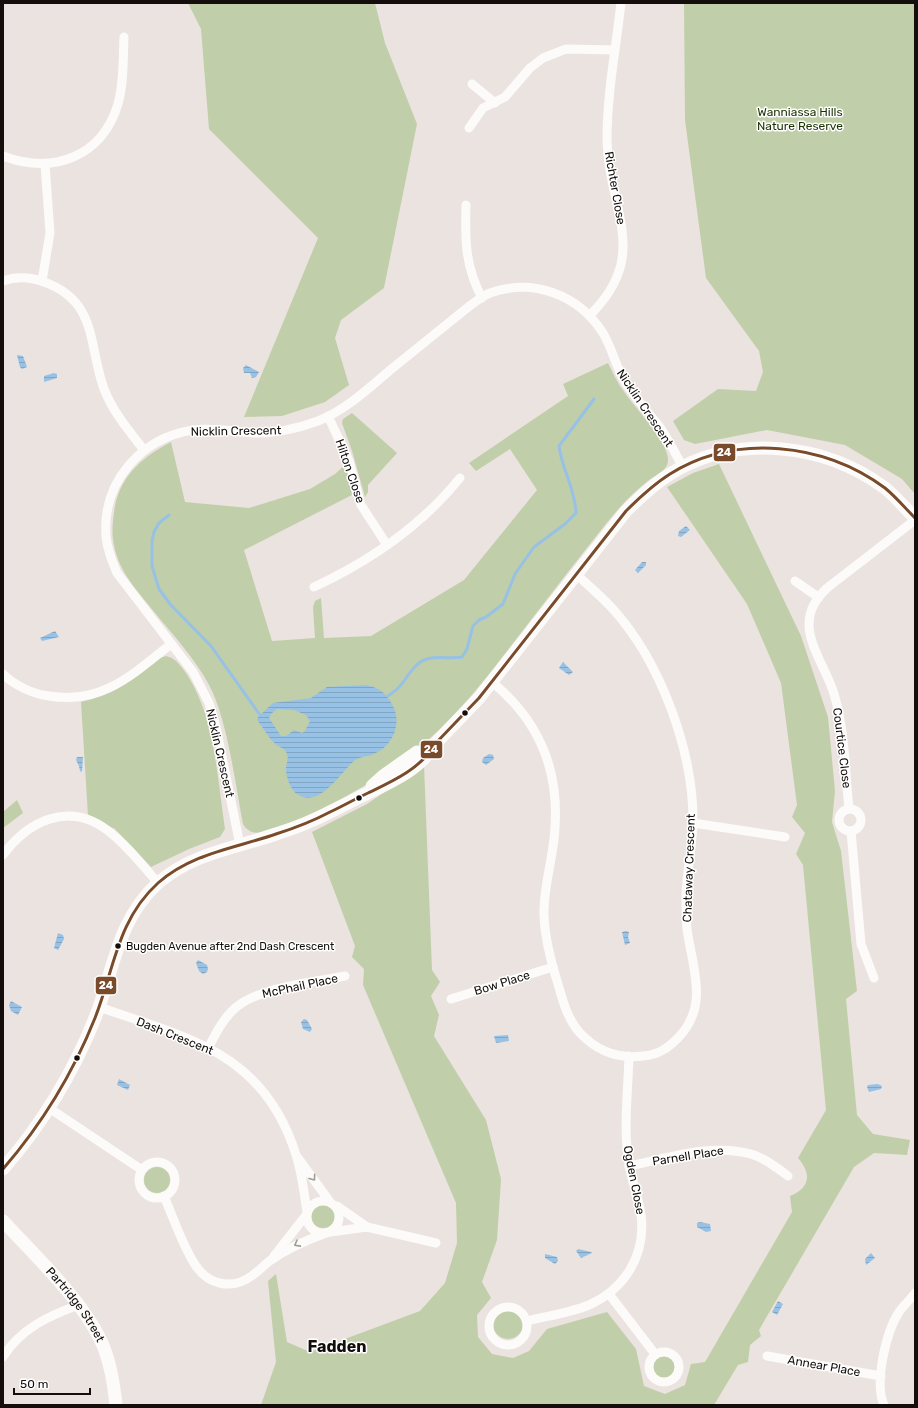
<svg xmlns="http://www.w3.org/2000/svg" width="918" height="1408" viewBox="0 0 918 1408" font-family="Rubik,sans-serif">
	<defs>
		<pattern id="water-rules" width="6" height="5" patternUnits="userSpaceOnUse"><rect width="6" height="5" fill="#97c1e5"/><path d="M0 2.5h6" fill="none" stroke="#81a5c3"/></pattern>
	</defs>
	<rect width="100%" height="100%" fill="#ebe3df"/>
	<g fill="#c0cfa9">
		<path d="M188,3h187l10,40 32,81 -33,164 -43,32 -6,18 14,47 -24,17 -43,14 -38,1 74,-179 -109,-109 -8,-100z"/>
		<path d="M684,3h231v491l-13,-15 -57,-34 -78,-15 -72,14 -11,-4 -11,-19 45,-32 38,2 7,-19 -4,-21 -53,-73 -21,-158z"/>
		<path d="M608,363c5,10 10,21 17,30 10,15 45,51 43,68 -1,10 -11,13 -19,19 -17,13 -31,29 -44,45 -31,39 -61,78 -91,117 -20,26 -40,52 -63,76 -44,46 -100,79 -158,104 -15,6 -40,20 -50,2 -8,-41 -14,-93 -30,-131 -15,-33 -44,-62 -66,-90 -14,-17 -29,-35 -33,-58 -3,-13 -1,-26 1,-39 6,-31 29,-50 56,-64l14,60 64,6 61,-19 25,-15 11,-10 6,31 -108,55 28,91 43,-3 -2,-31 2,-6 6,-3 3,40 47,-2 93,-56 73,-90 -27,-41 -34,22 -7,-8 99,-67 -5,-12z"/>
		<path d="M352,413l45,40 -29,32v7l-3,5 -13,-46 -10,-28 1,-4z"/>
		<path d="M719,464l82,172 27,81 7,74 -3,31 9,29 16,140 -11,8 11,116 16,19 37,6 -3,15 -33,-2 -20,14 -95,163 2,6 -11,9 -2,17 -10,3 -24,40h-453l15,-43 -8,-81 8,-7 11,68 23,10 110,-41 25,-28 12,-40 -1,-40 -93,-218 1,-16 -12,-12 3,-11 -43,-114 55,-28 57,-39 8,205 8,12 -9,14 8,19 -5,21 52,84 15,59 -4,61 -15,42 9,16 -14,17 1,22 14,17 21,4 16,-7 18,-22 60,-17 29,37 8,37 21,8 20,-9 6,-21 14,-2 87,-150 -2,-16c20,-8 22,-22 8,-38l28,-48 -23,-245 -7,-11 9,-21 -13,-16 5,-12 -16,-122 -34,-79 -80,-117 26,-14z"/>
		<path d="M166,656c9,2 12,7 17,13 32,43 34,108 42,160l-5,8 -31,12 -38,18 -36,-38 -27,-13 -7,-114c32,-7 53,-24 79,-44z"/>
		<path d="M17,800l6,13 -20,15v-16z"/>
		<circle cx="157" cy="1180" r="13"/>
		<circle cx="323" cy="1216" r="12"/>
		<circle cx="508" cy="1324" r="15"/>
		<circle cx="663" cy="1367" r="12"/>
	</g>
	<g fill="url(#water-rules)" fill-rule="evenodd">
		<path d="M17,355l6,1 4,11 -5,2 -2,-2z"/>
		<path d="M246,365l13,7 -3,5 -4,1 -2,-5h-6l-1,-5z"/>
		<path d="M54,373l3,1v4l-13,4v-6z"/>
		<path d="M686,526l4,4 -9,7 -3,-1 1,-5z"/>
		<path d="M642,562h4v3l-8,8 -3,-3z"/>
		<path d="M55,631l4,6 -17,4 -2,-3z"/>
		<path d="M563,662l10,10 -4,3 -10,-7z"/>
		<path d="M366,685c14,3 20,8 27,21 9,18 0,40 -19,48 -6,3 -15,2 -20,7 -14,12 -33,46 -55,34 -8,-3 -13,-18 -13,-26 0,-5 3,-10 1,-15 -2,-5 -5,-6 -9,-8 -8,-5 -15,-19 -21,-26l1,-3 15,-14 38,-5 16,-11zM277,709l17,1 12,5 4,6 -5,10 -3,2 -8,-3 -8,6h-5l-12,-18 3,-5z"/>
		<path d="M489,754l4,1 1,4 -8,6 -4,-3 1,-4z"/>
		<path d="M77,757h6l-1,15 -2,-1 -1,-5 -3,-6z"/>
		<path d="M626,931l3,1 -1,5 2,6 -5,2 -3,-13z"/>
		<path d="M58,933l5,2 1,4 -6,11 -4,-2z"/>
		<path d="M198,960l9,5 1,4 -1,3 -4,2 -4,-3 -3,-8z"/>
		<path d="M11,1001l11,6 -4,8 -7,-4 -2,-6z"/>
		<path d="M304,1019l3,1 5,9 -2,3 -7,-3 -2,-7z"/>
		<path d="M508,1035l1,6 -13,2 -2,-7z"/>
		<path d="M119,1079l11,6 -2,5 -11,-5z"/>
		<path d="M878,1084l4,2 -1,3 -12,3 -2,-5 1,-2z"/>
		<path d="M700,1222l10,2 1,7 -5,1 -9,-5v-4z"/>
		<path d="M578,1249l13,3 1,1 -11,5 -5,-7z"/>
		<path d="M871,1253l4,5 -9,7 -1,-6z"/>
		<path d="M545,1254l12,3 1,4 -3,3 -10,-6z"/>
		<path d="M778,1301l5,3 -6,11 -5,-3z"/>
	</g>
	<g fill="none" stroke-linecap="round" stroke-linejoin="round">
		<g stroke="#97c1e5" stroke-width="3">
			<path d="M169,515l-10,8 -5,9 -2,9v25l7,23 11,15 41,42 49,69"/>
			<path d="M388,696c3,-3 8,-5 10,-8 10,-10 15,-25 29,-29 12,-3 23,0 35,-2l5,-8 6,-23 6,-6 7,-3 17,-13 12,-30 19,-27 31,-23 11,-11c-1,-25 -14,-43 -17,-67l35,-47"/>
		</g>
		<g stroke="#fcfbfa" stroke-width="9">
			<path d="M472,84l23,19"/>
			<path d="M469,128l14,-20 22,-11 25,-29 13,-10 23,-9 49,1"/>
			<path d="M3,156c50,19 99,1 115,-52 6,-22 5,-45 6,-67"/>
			<path d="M466,205c-1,35 -1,61 16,93"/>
			<path d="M3,281c14,-5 27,-4 41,1 54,19 44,63 60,107 9,23 25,42 40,61"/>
			<path d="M42,281l8,-48 -5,-69"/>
			<path d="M590,315c62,-61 18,-105 17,-176 0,-45 9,-91 14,-136"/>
			<path d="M328,416l21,45 12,44 26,40"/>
			<path d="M795,581l23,16"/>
			<path d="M314,587c56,-26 107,-61 146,-109"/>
			<path d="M3,674c12,12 30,20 46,22 53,9 84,-22 122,-52"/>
			<path d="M492,682c45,37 67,86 63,145 -1,29 -12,59 -11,89 1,23 7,46 14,68 5,18 10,36 22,49 17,18 39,26 63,23 15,-1 25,-8 35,-18 32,-33 14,-71 9,-109 -1,-12 -1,-24 -1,-35 1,-23 6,-46 7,-70 1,-72 -32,-162 -81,-216 -11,-12 -24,-23 -36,-34"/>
			<circle cx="850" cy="820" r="11"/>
			<path d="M849,809c-4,-38 -4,-79 -15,-115 -6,-21 -25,-48 -25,-69 0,-16 7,-26 18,-37l88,-68"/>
			<path d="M693,823l92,14"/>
			<path d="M851,831l10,113 13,34"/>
			<path d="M240,845l-24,-118 -7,-24 -16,-31 -76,-99c-5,-12 -10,-24 -11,-37 -4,-54 35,-98 87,-106 20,-3 42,2 63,3 21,0 43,-5 62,-12 27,-11 49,-31 71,-50 26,-21 52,-42 78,-63 7,-5 15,-12 23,-15 43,-15 88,1 113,40 9,15 13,34 22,49 10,16 22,29 34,44 9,12 16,28 24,41"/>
			<path d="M3,855c25,-34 66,-54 104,-25 19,14 35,35 51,53"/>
			<path d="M451,999l102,-32"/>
			<path d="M99,1007c89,31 165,45 197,148 6,18 8,38 11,57"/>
			<path d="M209,1047c6,-13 13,-26 23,-36 23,-24 80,-28 113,-35"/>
			<path d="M49,1108l93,62"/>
			<path d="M298,1158l32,44"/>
			<circle cx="157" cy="1180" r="18"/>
			<path d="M629,1166c39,-8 82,-23 122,-12 13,4 25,13 37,22"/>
			<path d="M164,1196c9,21 18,48 30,67 13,22 38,28 59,12 6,-4 12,-11 18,-15 17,-12 36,-20 55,-27"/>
			<circle cx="323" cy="1217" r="16"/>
			<path d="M337,1206l30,21"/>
			<path d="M330,1232l37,-5 69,16"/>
			<path d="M274,1256l33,-42"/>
			<path d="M609,1294l46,60"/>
			<circle cx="508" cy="1326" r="19"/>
			<path d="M527,1321c20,-5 43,-8 62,-16 36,-16 57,-50 52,-90 -2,-17 -9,-33 -12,-50 -6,-36 -1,-73 0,-109"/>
			<circle cx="664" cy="1367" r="15"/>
			<path d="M767,1356l114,20"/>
			<path d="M3,1357c17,-28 47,-42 76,-52"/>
			<path d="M884,1405c-10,-22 2,-73 15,-93 4,-6 11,-12 16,-19"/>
		</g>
		<g stroke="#fcfbfa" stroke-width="13">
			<path d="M372,786l11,-10 34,-24"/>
			<path d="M3,1169c39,-45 70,-96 92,-151 19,-48 22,-98 63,-135 34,-30 78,-35 118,-49 19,-6 37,-13 54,-22 13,-6 25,-13 38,-19 23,-11 54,-25 66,-48l45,-47 147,-187c14,-14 28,-27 44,-37 66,-41 154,-31 215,14 11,9 20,20 30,30"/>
			<path id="s1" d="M3,1221c32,35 84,83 101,127 7,18 10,37 12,57"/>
		</g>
		<defs>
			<path id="bus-1" d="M3,1169c39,-45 70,-96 92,-151 19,-48 22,-98 63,-135 34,-30 78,-35 118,-49 19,-6 37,-13 54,-22 13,-6 25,-13 38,-19 23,-11 54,-25 66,-48l45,-47 147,-187c14,-14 28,-27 44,-37 66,-41 154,-31 215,14 11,9 20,20 30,30"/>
		</defs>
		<use href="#bus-1" stroke="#fff" stroke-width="6"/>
		<use href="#bus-1" stroke="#7a4b2a" stroke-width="3"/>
	</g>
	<defs><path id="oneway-chevron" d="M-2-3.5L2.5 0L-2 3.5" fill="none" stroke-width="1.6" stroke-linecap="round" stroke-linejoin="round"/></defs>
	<g stroke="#9f9c9a">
		<use href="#oneway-chevron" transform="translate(313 1178) rotate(54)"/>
		<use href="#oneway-chevron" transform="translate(297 1244) rotate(152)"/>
	</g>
	<g fill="#130e0b" stroke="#fff" stroke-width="1.5">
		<circle cx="465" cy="713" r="3.5"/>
		<circle cx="359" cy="798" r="3.5"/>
		<circle cx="118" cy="946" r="3.5"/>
		<circle cx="77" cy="1058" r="3.5"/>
	</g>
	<g text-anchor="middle" stroke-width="3" stroke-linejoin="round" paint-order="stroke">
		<g font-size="11" fill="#130e0b" stroke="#fff" text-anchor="start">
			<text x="126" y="950">Bugden Avenue after 2nd Dash Crescent</text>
		</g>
		<g font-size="12" fill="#1b3000" stroke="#fff">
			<text x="800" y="116">Wanniassa Hills<tspan x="800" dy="14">Nature Reserve</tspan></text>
		</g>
		<g font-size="12" fill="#130e0b" stroke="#fff">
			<text transform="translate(615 188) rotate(80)" y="4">Richter Close</text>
			<text transform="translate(645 408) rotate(56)" y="4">Nicklin Crescent</text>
			<text transform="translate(236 431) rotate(-1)" y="4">Nicklin Crescent</text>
			<text transform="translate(350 471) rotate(71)" y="4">Hilton Close</text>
			<text transform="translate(842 748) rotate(83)" y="4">Courtice Close</text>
			<text transform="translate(220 753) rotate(77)" y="4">Nicklin Crescent</text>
			<text transform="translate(689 868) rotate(-88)" y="4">Chataway Crescent</text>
			<text transform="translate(502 983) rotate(-17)" y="4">Bow Place</text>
			<text transform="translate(300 986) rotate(-12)" y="4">McPhail Place</text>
			<text transform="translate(175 1036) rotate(22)" y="4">Dash Crescent</text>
			<text transform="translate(688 1156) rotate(-9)" y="4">Parnell Place</text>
			<text transform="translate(634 1180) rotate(79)" y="4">Ogden Close</text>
			<text dy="4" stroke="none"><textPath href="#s1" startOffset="111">Partridge Street</textPath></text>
			<text transform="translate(824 1366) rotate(10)" y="4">Annear Place</text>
		</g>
		<g font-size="16" font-weight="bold" fill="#130e0b" stroke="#fff">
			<text x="337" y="1352">Fadden</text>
		</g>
	</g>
	<g stroke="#fff" stroke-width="1.5">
		<rect x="713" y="443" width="23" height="19" rx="4" fill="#7a4b2a"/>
		<rect x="420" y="740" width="23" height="19" rx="4" fill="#7a4b2a"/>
		<rect x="95" y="976" width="22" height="19" rx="4" fill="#7a4b2a"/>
	</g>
	<g font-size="11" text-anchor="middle" font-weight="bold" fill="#fff">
		<text x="724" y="456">24</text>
		<text x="431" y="753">24</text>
		<text x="106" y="989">24</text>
	</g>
	<rect width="918" height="1408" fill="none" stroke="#130e0b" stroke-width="8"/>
	<path d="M14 1388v6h76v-6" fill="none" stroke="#130e0b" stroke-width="2"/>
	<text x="20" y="1388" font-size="12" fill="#130e0b" stroke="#ffffff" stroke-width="3" paint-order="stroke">50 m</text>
</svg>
